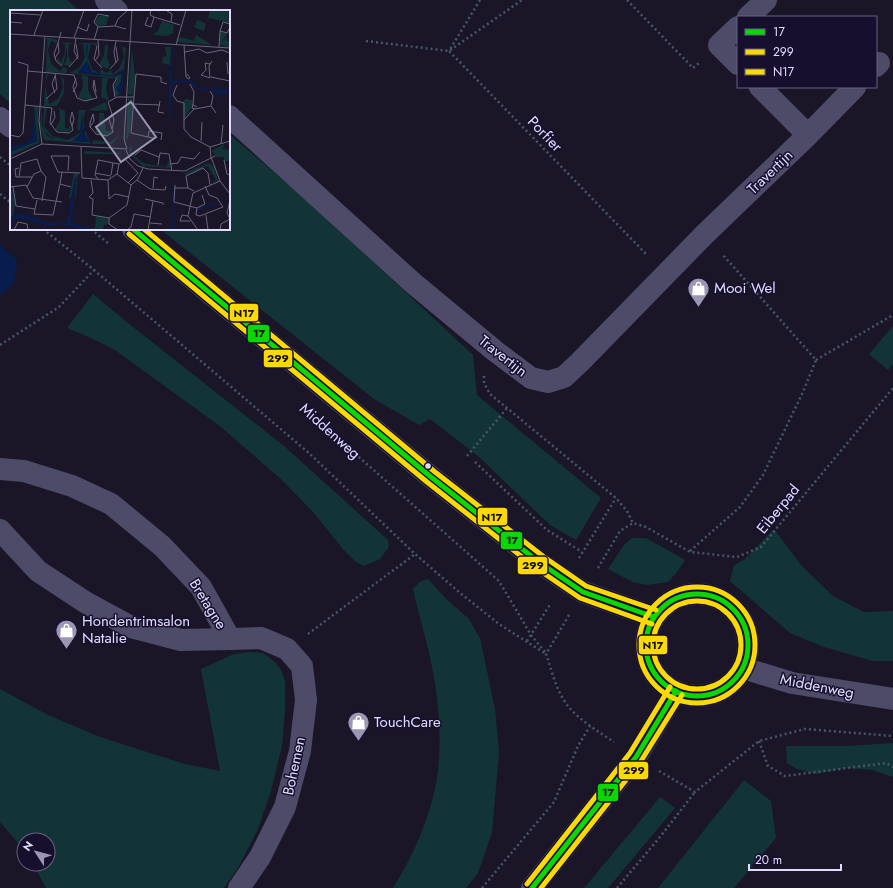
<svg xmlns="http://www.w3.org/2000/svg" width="893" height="888" viewBox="0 0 893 888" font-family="Jost,sans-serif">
	<rect width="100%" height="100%" fill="#1a1627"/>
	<g fill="#123437">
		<path d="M0,0h67l13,11h-69v93l-11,-10z"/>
		<path d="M229,134l80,68 164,153 4,40 124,103 -25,42 -26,-15 -72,-69 -48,-37 -11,6 -45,-26 -214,-170h69z"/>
		<path d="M93,294l35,29 156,123 104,94 1,7 -9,12 -16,7 -8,-4 -14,-14 -28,-35 -32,-33 -61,-53 -106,-77 -24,-12 -24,-10z"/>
		<path d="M893,326v38l-5,6 -19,-16z"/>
		<path d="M774,529l27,36 32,31 31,16 29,-1v50h-20l-49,-14 -34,-14 -60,-52 4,-16 10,-5z"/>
		<path d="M632,538h14l39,22 -8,12 -9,10 -21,3 -14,-3 -25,-13 16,-24z"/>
		<path d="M428,579l19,21 21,18 12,20 15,71 4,43 -7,81 -14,40 -12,15h-73c18,-29 33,-61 41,-95 9,-38 6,-82 -1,-121 -5,-28 -14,-55 -20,-83l8,-8z"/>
		<path d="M250,652l13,1 12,9 6,8 4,11v29l-3,36 -11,45 -13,38 -19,37 -15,22h-178l-13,-24h15v-24h-24v10l-24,-28v-133l48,26 52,22 85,27 35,7 -19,-102 33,-15z"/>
		<path d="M893,743v34l-21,-7 -25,-2 -31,6 -19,-5 -10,-6 -1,-17h61z"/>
		<path d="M744,780l27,21 5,37 -42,50h-76z"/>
		<path d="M660,797l15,11 -67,80h-24z"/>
	</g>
	<path fill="#081d4d" d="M0,245l16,14c1,18 0,26 -16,36z"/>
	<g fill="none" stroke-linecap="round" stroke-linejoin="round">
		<g stroke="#485768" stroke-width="2.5" stroke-dasharray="2 3" stroke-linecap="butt">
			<path d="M480,0l-31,51 198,204"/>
			<path d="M627,0l66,68 6,-5"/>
			<path d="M366,41l83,10 73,-51"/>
			<path d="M0,157l11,9"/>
			<path d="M0,194l11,9"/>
			<path d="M43,229l51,41 216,184 105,100 44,38 40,32 47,30"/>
			<path d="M91,229l18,15"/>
			<path d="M0,345l59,-38 35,-37"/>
			<path d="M816,360l77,-45"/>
			<path d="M484,376v7l6,11 126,104 11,13 6,12"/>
			<path d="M325,427l174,154 32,54 14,17"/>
			<path d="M467,456l40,-48"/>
			<path d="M475,462l72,68 35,22"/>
			<path d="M690,551l50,-44 23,-32 40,-83 13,-32 -93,-105"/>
			<path d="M579,558l37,-60"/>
			<path d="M598,568l22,-37 13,-8 13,4 44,25 47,5 24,-10 132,-159"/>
			<path d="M569,615l-23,39c6,17 10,37 22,52 11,14 31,26 46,36"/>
			<path d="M308,634l107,-80"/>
			<path d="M527,641l24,-38"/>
			<path d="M759,741l9,25 17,10 101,-13 7,4"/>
			<path d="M659,771l36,21 64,-51 46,-12 88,7"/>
			<path d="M482,888l72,-86 24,-56 12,-20"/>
			<path d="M617,888l43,-51 35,-45"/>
		</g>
		<g stroke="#4d4b68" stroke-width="22">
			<path d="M106,0l11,11"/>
			<path d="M748,17l18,-17"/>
			<path d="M738,27l-19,18 19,19"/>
			<path d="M876,66l3,-3"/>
			<path d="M760,87l48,48 47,-48"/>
			<path d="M229,116l184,167 82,68 36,27 17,4 16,-5 16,-15 124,-127 104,-100"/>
			<path d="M0,469l24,2 48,15 39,18 51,42 39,41 29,52 -49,1 -50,-13 -46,-25 -47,-31 -38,-41"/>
			<path d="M230,639l31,-1 26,11 15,17 4,34 -6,51 -15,56 -25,50 -21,31"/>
		</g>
		<path stroke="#4d4b68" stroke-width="22" d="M743,668l49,15 101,16"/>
		<g stroke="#514e6d" stroke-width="22">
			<path d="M0,118l11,9"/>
			<path d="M133,229l298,248 109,86 43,29 71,25"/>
			<circle cx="697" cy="645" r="51"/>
			<path d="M532,888l104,-131 40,-66"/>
		</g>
		<defs>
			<g id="bus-1">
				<path d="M133,229l298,248 109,86 43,29 71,25"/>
				<circle cx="697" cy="645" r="51"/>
				<path d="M532,888l104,-131 40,-66"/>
			</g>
			<g id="bus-2">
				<path d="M129,234l298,248 109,86 44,30 72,26"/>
				<circle cx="697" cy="645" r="58"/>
				<path d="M541,888l100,-127 41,-66"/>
			</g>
			<g id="bus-3">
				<path d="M144,229l291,243 109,85 42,29 70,24"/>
				<circle cx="697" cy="645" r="44"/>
				<path d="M527,884l103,-131 40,-66"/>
			</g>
		</defs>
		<use href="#bus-1" stroke="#160f2e" stroke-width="8"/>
		<use href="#bus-2" stroke="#160f2e" stroke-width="8"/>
		<use href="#bus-3" stroke="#160f2e" stroke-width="8"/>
		<use href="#bus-1" stroke="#09d700" stroke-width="5"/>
		<use href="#bus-2" stroke="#fcd900" stroke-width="5"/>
		<use href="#bus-3" stroke="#fcd900" stroke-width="5"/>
	</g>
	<defs>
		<symbol id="shop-pin" viewBox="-11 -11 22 30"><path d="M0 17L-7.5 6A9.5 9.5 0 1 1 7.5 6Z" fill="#9b97b3" stroke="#160f2e"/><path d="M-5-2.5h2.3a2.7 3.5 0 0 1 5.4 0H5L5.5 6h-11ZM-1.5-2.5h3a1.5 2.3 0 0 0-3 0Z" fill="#fff"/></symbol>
	</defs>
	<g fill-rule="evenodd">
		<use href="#shop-pin" x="686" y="276" width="25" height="34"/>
		<use href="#shop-pin" x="54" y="618" width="25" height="34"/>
		<use href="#shop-pin" x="346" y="710" width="25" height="34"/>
	</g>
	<circle fill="#e1dcff" stroke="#160f2e" stroke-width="1.5" cx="428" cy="466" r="3.5"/>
	<g text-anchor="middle" stroke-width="3" stroke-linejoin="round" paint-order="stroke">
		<g font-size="15" fill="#e1dcff" stroke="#160f2e">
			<text transform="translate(545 134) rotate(46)" y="5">Porfier</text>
			<text transform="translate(770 172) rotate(-44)" y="5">Travertijn</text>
			<text transform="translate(503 356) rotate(38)" y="5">Travertijn</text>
			<text transform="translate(330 431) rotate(42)" y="5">Middenweg</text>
			<text transform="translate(778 509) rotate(-51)" y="5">Eiberpad</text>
			<text transform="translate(208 604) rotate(58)" y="5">Bretagne</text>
			<text transform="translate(817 686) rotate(11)" y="5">Middenweg</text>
			<text transform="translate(294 766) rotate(-78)" y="5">Bohemen</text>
		</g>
		<g font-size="15" fill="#e1dcff" stroke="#160f2e" text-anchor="start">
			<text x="714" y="293">Mooi Wel</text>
			<text x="82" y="626">Hondentrimsalon<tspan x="82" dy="17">Natalie</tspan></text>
			<text x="374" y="727">TouchCare</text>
		</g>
	</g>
	<g transform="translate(10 10)">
		<rect width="220" height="220" fill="#1a1627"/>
		<path d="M193,0l-5,10 8,4 -2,7 -10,-4zM200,0h19l-1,3 2,-3 -2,6 2,7 -21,-5 -2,5zM89,6h10l-3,9 -8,1 -3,-4zM152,11l12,4 -1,8 -6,3 -14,-1 5,-4zM210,22l7,2 -6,9 7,-7 -2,4 4,2v5l-11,-1h6l-5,-1zM186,25l16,10 -35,-3v-3l5,-2 12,4zM37,27l10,3v3l-6,-2 -3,9 3,14 10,8 1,-5 5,1v5l-21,-1zM49,32l16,1 -6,1 -1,11 4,9 -3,2 -5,-1 3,-8v-9l-4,18 -6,-5v-4l4,5 4,-9v-9zM67,33h20v3l-6,-2 -3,14 4,11 8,5 1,-5 5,4 5,-3 1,4 7,-5 5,-12 -2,-10 -4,-2 8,3 -2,21 -13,7 11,-2 -3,21 -4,1 -2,-10 5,-7 -48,-6 10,-6 5,-10 -2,-13zM77,51l5,11 9,4 -23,-3zM95,35h3l-1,13 3,7 -2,4 -9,-4 5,-10zM155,37h6l-1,18 -8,-2 1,-6 4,-1zM122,38l3,29 -2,18 -5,-1zM36,64h2l-3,11 4,19 9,-5 5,-12 -2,-12 3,4v14l-7,13h-13zM72,65l6,1v14l5,9 -5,2 -10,-4 5,-10zM92,68h6l-2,11 3,12 -8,-4zM118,88l5,1 -3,31 -2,9h-2zM175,89l7,1 1,5 -9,14 -1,-17zM96,92l2,8h-11l12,2 -21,-2zM24,97h4l1,36 -29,13v-4l27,-11zM32,97v17l4,11 9,5 -10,-8 -2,-8 1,-17h3l-3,19 8,10 15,4 15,-8 -8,9 16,1 -6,-7 1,-5 6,14 -47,-4 -4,-15zM49,98l6,3v16l2,2 3,-3 2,3 -4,3 -13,-2 5,-10zM69,100h7l-3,8 1,12 -3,-7v8l-4,-2zM89,103h5l2,18h7l-3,3 -6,2 -9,-4 4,-7zM110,125l-8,9h-20l1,-4 17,2zM214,134l-1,5 7,1 -1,11h-4l-2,-4h-7l-4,-6zM119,137h3l-1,6 12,10 23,4 4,-8 1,9 -28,-2 -13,-12zM75,141l36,2v1h-37zM199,153l5,4 4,14 -8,3 6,-4 -8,-14 -23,9v-2zM64,163l4,1 -3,29v-25l-4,20h-2zM2,180l3,14 -2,13 -3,-1v-25zM86,206l12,3 1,5 -5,1 -1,5 -16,-1 8,-1z" fill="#123437" fill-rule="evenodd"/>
		<path d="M78,34l-1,18 5,10 21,4 10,-6v11l-2,14 -5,-6 7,-11 -2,-5 -7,4 -36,-5 9,-11 -1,-16zM163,37l-2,34 20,-1 7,7 31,3 1,3 -13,1 -6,-5h-14l-8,-7 -17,1 -3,64v-75zM24,99l3,32 -27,11v-5l14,-3 8,-6zM72,102l1,19 7,11 -17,-1 9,-8 -2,-4zM162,163l1,50 2,5 14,2h-17zM67,166l-6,47 23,7h-11l-21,-6 -12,2 -32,-8 -4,3 -4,-1 9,-7 31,10h17l8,-45z" fill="#081d4d"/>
		<path fill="none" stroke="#081d4d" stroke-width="2" d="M189,199l19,-7"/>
		<path fill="none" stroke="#6a657d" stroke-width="1" d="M157,1l5,3 -1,8M0,3l31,2M138,7l-3,8 6,2 3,-10 -4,-2 1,-5M144,7l26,8M0,12l12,1M105,16l3,-7 10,-9M67,17l10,4 2,-7M88,17l17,-1 11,3M210,21l3,-9 7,2M0,24l220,14M24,25l9,-25M64,28l10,-28M66,28l-2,13 4,8M84,30l4,-13 -4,-5 4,-8 11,2M106,31l-2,11 2,11M48,33l-4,11 2,7 6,5M166,35l10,-35M174,35l2,32 2,2 2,-1 -3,-4M87,36l-3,13 8,9M209,37l1,-16 7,2 2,-4M175,42l14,-3 8,4 15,-3 8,3M45,48l4,-6 -1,-9 3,-11M85,51l4,-6 -1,-15M217,52l1,12M200,54l-5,-1 1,7 -5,5 9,3 -1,-12 3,-5M59,57l9,-10 -2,-13M100,59l8,-9 -2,-13M17,61l47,4 3,10 -4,7M201,67l19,4M66,68l-3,9 4,11 8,3 12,-3M180,74l4,8 -1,13 4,2M167,75l-4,10 4,6 7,2v17M200,81l3,5 -2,10 5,7M86,82l-2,-12 -1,7 4,11M45,83l-3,-9 3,-8M105,87l-2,-12 4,-7M36,89l11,-10 -2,-16M150,91l-2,11 6,1M98,92l6,18 -2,9 -3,-10 3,-5M98,92l9,-5h17M124,94l26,1M15,95l27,3 -2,15 7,9 12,1 4,-3 -1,-4M183,95l-1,3 3,1 16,-3M184,99l-10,11v9l7,8 19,10M62,102l2,7 -2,7 -2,-6zM41,115l4,-8 -1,-6M80,117l4,-6 -1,-7 -3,9v4l2,2 4,5 11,2 6,-4 -1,-3M0,125l9,2 4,-4 5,-68 -10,-3M138,127l-17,-4 5,-59 25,3v5l6,2M143,128l-5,-1 1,-6 13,2 -1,7M191,131l1,-19M32,134l-3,-23 6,-85M211,134l2,-19M71,137l1,31 26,2 9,-6 14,11M200,137l1,10 9,24 10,13M200,137l20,-6M116,140l4,9 8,7 10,3 37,2 30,-15M125,145l6,-5 18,7M0,149l32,-15 85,5 -3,-10 8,-129M214,150l3,14 3,1M161,154l7,-1 3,-6 13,2 6,-7M148,155l2,-12 9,1 3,17M9,158l-4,1 1,8h16M58,161l1,-15h-18l7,16 22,1M52,162l-2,12 11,3M85,163l16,3M107,164l2,-10 6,-5 13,14 -10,10M101,165l2,-12M9,167l2,-14 16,-4 4,12M88,169l-3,-4 3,-15 21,4M81,170l2,13 -4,4 4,2 -1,16 17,3 18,-13 4,-20 7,-6 5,-11M98,170l1,19 6,-5 14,3M127,170l13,9 15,1 1,-4M165,175l-1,17 23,6 8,-4 -3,-9M0,177l16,-2 7,13 29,4M3,177l3,19 19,3M17,177l7,-13 7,-3 5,6 -4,24M143,178l1,-11 4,1M164,178h14l6,3M178,178l-2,-12 17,-8 5,5 2,12M135,189l18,4v2M27,190l-3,14 19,1 7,-31M220,190l-3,13 3,6M187,198l-1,7 4,1 23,-9 -6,-9 -8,-3 -4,-9M196,205l2,15M178,206l-6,-1 -2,6h10M99,208v6l9,6M140,213l12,1M4,220l4,-8 9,2 1,6M117,220l4,-3 3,-13 17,3M138,220l5,-29M188,220l-10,-14 5,-23 27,-12M210,220l1,-6 9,-5"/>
		<path fill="#9b97b3" fill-opacity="0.15" stroke="#9b97b3" stroke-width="2" d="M121,92l25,35 -35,25 -25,-35z"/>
		<rect width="220" height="220" fill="none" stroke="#e1dcff" stroke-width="2"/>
	</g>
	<g stroke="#160f2e" stroke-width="1.5">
		<rect x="229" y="303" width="30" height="19" rx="4" fill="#fcd900"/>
		<rect x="247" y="324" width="23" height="19" rx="4" fill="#09d700"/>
		<rect x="263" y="349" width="30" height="19" rx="4" fill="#fcd900"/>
		<rect x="477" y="507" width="31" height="19" rx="4" fill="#fcd900"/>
		<rect x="500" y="531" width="23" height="19" rx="4" fill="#09d700"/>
		<rect x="517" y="556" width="31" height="19" rx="4" fill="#fcd900"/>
		<rect x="638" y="635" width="30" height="20" rx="4" fill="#fcd900"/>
		<rect x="618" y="761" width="31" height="19" rx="4" fill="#fcd900"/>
		<rect x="597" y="783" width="22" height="19" rx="4" fill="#09d700"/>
	</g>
	<g font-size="11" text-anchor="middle" font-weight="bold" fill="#111">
		<text x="244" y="317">N17</text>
		<text x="259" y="337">17</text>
		<text x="278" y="362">299</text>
		<text x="492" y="521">N17</text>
		<text x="512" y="544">17</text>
		<text x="533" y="569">299</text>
		<text x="653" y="649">N17</text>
		<text x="634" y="774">299</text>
		<text x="608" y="796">17</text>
	</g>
	<rect x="737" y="16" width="140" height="72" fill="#160f2e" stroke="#676182"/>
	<rect x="745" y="29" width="20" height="6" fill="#09d700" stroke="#676182"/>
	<text x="773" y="36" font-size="12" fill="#e1dcff">17</text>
	<rect x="745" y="49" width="20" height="6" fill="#fcd900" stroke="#676182"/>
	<text x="773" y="56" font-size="12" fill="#e1dcff">299</text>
	<rect x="745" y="69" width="20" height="6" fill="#fcd900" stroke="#676182"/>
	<text x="773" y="76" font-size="12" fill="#e1dcff">N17</text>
	<g transform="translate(36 852) rotate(306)"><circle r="19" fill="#160f2e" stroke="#676182"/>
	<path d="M0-3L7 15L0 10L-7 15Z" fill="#9b97b3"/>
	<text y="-6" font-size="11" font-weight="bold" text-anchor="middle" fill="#e1dcff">N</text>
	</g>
	<path d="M749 864v6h92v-6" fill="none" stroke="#e1dcff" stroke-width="2"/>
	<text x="755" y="864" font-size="12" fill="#e1dcff" stroke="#160f2e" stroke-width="3" paint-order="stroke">20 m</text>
</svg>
